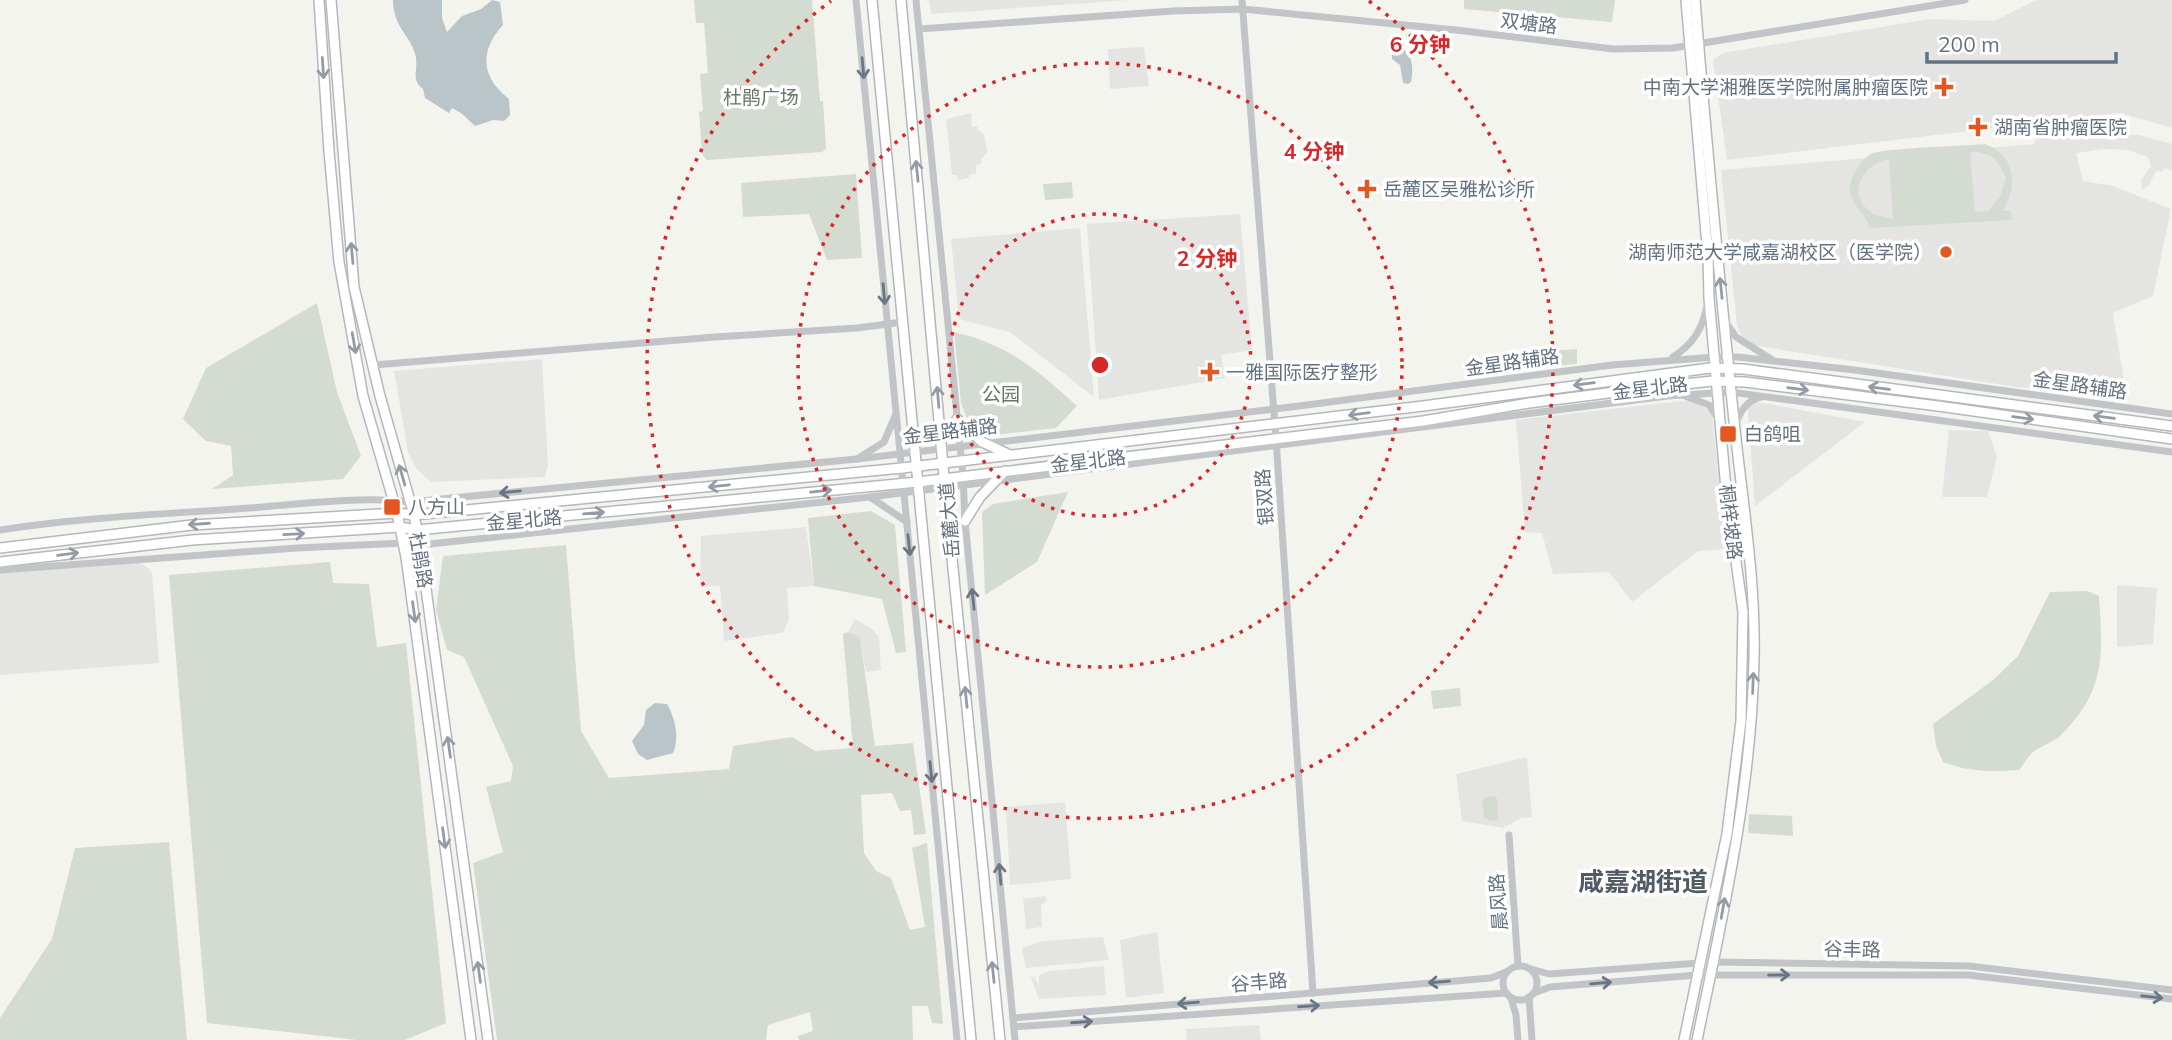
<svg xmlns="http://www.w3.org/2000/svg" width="2172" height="1040" viewBox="0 0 2172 1040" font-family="Mulish,'Noto Sans SC',sans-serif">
	<rect width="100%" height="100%" fill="#f4f4ef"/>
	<g fill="#e4e5e3">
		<path d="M929,0h201l-199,14z"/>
		<path d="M2036,0h136v128l-52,-15 -393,47 -14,-100 10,-7 206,-34 65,2z"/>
		<path d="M1144,47l5,39 -39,3 -2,-40z"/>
		<path d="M971,113l1,14 5,-1 1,4 6,4 3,18 -6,8v4l-5,1v9h-7v4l-11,2 -1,-5h-5l-6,-56z"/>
		<path d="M2085,132l54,3 33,9v27l-7,-3 -3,4 -6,-1 -7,14 -7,5 -1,-10 10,-14 -3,-9 -21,-7 -23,-1 -28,4 7,28 30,5 58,23 -18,87 -40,17 13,81 -110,-7 -271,-43 -8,-18 -16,-156 313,-26 3,-7 20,1z"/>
		<path d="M1240,214l12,136 -31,5 4,23 -126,22 -12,-176z"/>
		<path d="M1080,228l14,169 -84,-65 -51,-13 -8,-80z"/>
		<path d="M542,359l6,106 -3,12 -114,5 -15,-14 -8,-16 -14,-81z"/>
		<path d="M1690,400l22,12 14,137 -28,2 -66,51 -23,-30 -56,2 -11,-41 -17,-1 -9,-112z"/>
		<path d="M1747,400l118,22 -110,84z"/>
		<path d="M1949,430l39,1 9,26 -10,40h-45z"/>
		<path d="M806,527l8,59 -27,2 2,31 -6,14 -59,8 -4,-55 -20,1 1,-51z"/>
		<path d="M135,561l11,5 6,7 7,90 -159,12v-104z"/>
		<path d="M2117,585l40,3 -4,56 -36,3z"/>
		<path d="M855,619l16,9 8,9 2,33 -15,2 -6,-35 -12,-5z"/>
		<path d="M1527,757l5,60 -11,1 -18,10 -41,-7 -6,-47z"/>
		<path d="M1065,802l6,77 -61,6 -4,-78z"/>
		<path d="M1045,896l2,5 -6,4 1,22 -16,2 -3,-30z"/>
		<path d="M1157,932l7,61 -38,5 -6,-58z"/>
		<path d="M1103,937l6,23 -83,8 -4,-20 21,-7z"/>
		<path d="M1104,966l2,29 -67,4 -9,-25 9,10v-9l11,-4z"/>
		<path d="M1259,1025l2,15h-74l-1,-11z"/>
	</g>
	<g fill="#d4dbd1" fill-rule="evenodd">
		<path d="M694,0h118l8,101h3l3,48 -4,3 -115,8 -5,-6 -3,-42 4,-1 -3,-37 8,-1 -4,-50h-8z"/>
		<path d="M1464,0h151l-3,22 -148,-13z"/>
		<path d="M1985,144c31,12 33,41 18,67h8l1,9 -143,8c-2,-14 -17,-21 -19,-37 -1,-13 9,-30 21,-37 11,-6 95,-8 114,-10zM1970,152c22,0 26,7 36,25l-6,20 -12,14 -13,1zM1888,159h1l4,60c-10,-2 -19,-3 -26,-10 -21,-20 0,-46 21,-50z"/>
		<path d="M856,174l6,84 -35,2 -18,-46 -66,3 -2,-34z"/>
		<path d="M1072,182l1,16 -28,2 -2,-16z"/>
		<path d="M317,303l20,89 24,64 -18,23 -131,10 21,-14 -2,-29 -25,-5 -23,-22 23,-51z"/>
		<path d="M954,332c55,13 82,37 123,74l-21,22 -61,7 -16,-4 -10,-7 -8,-21z"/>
		<path d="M1577,349v15l-41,3 -1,-15z"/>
		<path d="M1068,492l-31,70 -52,33 -3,-83 11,-8z"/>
		<path d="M871,511l24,14 11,127 -10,1 -14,-54 -68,-13 -6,-68z"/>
		<path d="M566,545l15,186 28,47 120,-9 4,-23 59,-9 23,14 38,-3 -10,-114 5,-2 12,5 15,109 38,-3 13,91 -12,1 -3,-25 -11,1 -8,-18 -31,2 3,58 12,18 15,7 19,52 15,-3 -13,-79 15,-5 16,181 -11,-1 -4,-17h-16l1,34h-114l-1,-4 15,-5 -3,-19 -42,13 -2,15h-269l-24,-177 30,-11 -17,-65 25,-6 2,-15 -49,-109 -17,-7 -11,-40 7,-54z"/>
		<path d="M330,562l3,21 36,1 8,63 29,-4 40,380 -41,17h-48l-150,-17 -38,-448z"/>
		<path d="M2087,591l12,5c4,60 7,95 -39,140 -8,7 -20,10 -28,17 -5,5 -9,12 -13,17 -27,2 -51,2 -76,-8l-7,-16 -3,-22 60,-44 25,-24 32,-64z"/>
		<path d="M1460,688l1,18 -28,3 -2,-18z"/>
		<path d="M1494,796l4,4v20l-8,1 -6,-4 -2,-17 4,-3z"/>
		<path d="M1749,814l43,2 1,20 -45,-3z"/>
		<path d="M169,842l18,198h-187v-22l52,-79 23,-91z"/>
	</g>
	<g fill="#bac5ca">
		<path d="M393,0h49v18l5,14 15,-16 19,-7 11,-9 8,2 3,23c-24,26 -22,52 6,74l1,16 -6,6 -11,-1 -18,6 -14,-13 -9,-5 -3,5 -24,-15 -2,-9c-12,-9 -5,-18 -7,-31 -3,-21 -23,-29 -23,-58z"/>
		<path d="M1404,49c10,9 9,22 7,33l-3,2 -5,-1 -3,-18 -8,-6v-5l3,-4z"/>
		<path d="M655,703l12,1c8,14 13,34 6,49l-26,7 -9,-6 -6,-13 12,-16 2,-15z"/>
	</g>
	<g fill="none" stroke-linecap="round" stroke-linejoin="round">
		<defs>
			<g id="primary">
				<path d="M319,0l10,151 10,111 24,134 34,117 9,44 65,483"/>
				<path d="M331,0l23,287 26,109 34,119 6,30 68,495"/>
				<path d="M1695,0c11,137 24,274 38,411 8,82 23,165 21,248 -2,128 -31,256 -57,381"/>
				<path d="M957,419l25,23 26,12"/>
				<path d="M965,521l15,-24 25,-26"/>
				<path d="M0,548l192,-23 205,-12 17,2 488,-47 521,-62 287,-38 33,1 429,57"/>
				<path d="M0,562l192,-22 208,-13 17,3 501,-48 505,-61 106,-18 127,-16 57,-6 32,1 193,24 234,33"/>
				<path d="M1684,1040l43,-206 14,-113 2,-109 -17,-123 -17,-191 -1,-41 -22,-257"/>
			</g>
			<g id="trunk">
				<path d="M872,0l99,1040"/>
				<path d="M901,0l44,488 55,552"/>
			</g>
		</defs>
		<use href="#primary" stroke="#b4b8bc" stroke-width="12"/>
		<use href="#trunk" stroke="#b4b7ba" stroke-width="12"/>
		<g stroke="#c1c5c8" stroke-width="7">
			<path d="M856,0l101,1040"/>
			<path d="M916,0l47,476 2,45 50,519"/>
			<path d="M1242,0l34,439 37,554"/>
			<path d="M919,29l254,-18 70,-2 213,21 157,19 60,-1 292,-48"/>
			<path d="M1725,321l11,16 35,22"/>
			<path d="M1673,357c20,-13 29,-27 34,-51"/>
			<path d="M374,365l341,-28 142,-9 46,-6"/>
			<path d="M1685,396l24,9 10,15"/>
			<path d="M1735,425c5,-12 11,-25 26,-28"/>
			<path d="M857,459l442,-53 313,-41 103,-8h23l117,13 317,44"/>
			<path d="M870,497l797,-101 64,-4 441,60"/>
			<path d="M0,530c83,-13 167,-16 250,-22 49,-4 113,-12 160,-6l447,-43 27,-17 12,-28"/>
			<path d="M0,570l297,-22 106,-5 17,2 450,-48 37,25"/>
			<path d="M1509,835l9,131"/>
			<circle cx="1520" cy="983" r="17"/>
			<path d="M1531,969l18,5 164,-12 256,4 203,24"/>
			<path d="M1534,993l16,-6 147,-12h271l204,24"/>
			<path d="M1529,997l3,43"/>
			<path d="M1511,998l5,17 2,25"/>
			<path d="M1013,1018l478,-40 15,-6"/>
			<path d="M1014,1027l492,-34"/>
		</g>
		<use href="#primary" stroke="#fff" stroke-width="9"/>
		<use href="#trunk" stroke="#fff" stroke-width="9"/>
	</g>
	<defs><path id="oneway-shaft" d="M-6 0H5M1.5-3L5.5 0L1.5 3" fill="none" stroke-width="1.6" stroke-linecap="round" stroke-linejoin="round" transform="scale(1.75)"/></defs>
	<g stroke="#929ca7">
		<use href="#oneway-shaft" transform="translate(323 68) rotate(86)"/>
		<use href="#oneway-shaft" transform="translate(917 171) rotate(-96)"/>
		<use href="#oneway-shaft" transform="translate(352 253) rotate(-95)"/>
		<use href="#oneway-shaft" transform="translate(1721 288) rotate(-96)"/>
		<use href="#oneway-shaft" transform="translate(354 343) rotate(80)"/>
		<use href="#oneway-shaft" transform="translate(1584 384) rotate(173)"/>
		<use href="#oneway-shaft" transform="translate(1879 388) rotate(-173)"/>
		<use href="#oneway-shaft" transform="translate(1798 389) rotate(8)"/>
		<use href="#oneway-shaft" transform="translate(938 397) rotate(-95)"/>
		<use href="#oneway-shaft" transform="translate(1359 414) rotate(173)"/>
		<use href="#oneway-shaft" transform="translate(2104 417) rotate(-173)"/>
		<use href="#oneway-shaft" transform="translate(2023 418) rotate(8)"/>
		<use href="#oneway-shaft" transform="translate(402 475) rotate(-106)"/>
		<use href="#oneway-shaft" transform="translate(719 486) rotate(174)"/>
		<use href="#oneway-shaft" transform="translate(821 491) rotate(-6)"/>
		<use href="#oneway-shaft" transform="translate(594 513) rotate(-5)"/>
		<use href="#oneway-shaft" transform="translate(199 524) rotate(176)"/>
		<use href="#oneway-shaft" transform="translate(294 534) rotate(-3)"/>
		<use href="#oneway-shaft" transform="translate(68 554) rotate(-7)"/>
		<use href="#oneway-shaft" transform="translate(414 612) rotate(82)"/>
		<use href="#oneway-shaft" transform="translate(1753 683) rotate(-88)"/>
		<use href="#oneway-shaft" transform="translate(966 697) rotate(-96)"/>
		<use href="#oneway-shaft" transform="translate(449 747) rotate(-98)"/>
		<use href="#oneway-shaft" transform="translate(444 838) rotate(82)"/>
		<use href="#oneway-shaft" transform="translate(1723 908) rotate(-80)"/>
		<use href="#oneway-shaft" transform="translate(479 972) rotate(-98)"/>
		<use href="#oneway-shaft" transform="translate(993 972) rotate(-96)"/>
	</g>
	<g stroke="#687685">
		<use href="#oneway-shaft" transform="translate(863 68) rotate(85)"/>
		<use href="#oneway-shaft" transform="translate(884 294) rotate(85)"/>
		<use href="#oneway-shaft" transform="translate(510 492) rotate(174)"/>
		<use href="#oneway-shaft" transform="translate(909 545) rotate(84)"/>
		<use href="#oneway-shaft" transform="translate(973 599) rotate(-96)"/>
		<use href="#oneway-shaft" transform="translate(931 772) rotate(84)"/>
		<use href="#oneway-shaft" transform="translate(1000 874) rotate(-95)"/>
		<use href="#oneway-shaft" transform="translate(1779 975) rotate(-1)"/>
		<use href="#oneway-shaft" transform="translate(1439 982) rotate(175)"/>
		<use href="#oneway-shaft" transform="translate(1601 983) rotate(-5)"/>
		<use href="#oneway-shaft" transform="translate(2152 997) rotate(6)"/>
		<use href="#oneway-shaft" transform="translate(1188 1003) rotate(175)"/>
		<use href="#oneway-shaft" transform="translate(1309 1006) rotate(-4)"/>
		<use href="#oneway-shaft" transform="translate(1082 1022) rotate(-4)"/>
	</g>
	<g fill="none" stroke="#d62828" stroke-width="3.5" stroke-dasharray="3.5 7">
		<circle cx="1100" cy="365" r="151"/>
		<circle cx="1100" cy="365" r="302"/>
		<path d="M1369 1A453 453 0 1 1 831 1"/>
	</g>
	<g fill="#e35720" stroke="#fff" stroke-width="2.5">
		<path d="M1940.5 76.5h7v7h7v7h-7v7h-7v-7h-7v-7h7z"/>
		<path d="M1974.5 116.5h7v7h7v7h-7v7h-7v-7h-7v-7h7z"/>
		<path d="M1363.5 178.5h7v7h7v7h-7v7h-7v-7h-7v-7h7z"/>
		<circle cx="1946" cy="252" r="7"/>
		<path d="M1206.5 361.5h7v7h7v7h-7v7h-7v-7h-7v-7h7z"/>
		<rect x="1719" y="425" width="18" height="18" rx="3.5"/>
		<rect x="383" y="498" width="18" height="18" rx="3.5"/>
	</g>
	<g text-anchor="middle" stroke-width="7" stroke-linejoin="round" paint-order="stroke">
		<g font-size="19" fill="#637281" stroke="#fff">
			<text transform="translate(1529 23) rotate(7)" y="7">双塘路</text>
			<text transform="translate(1512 362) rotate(-8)" y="7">金星路辅路</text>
			<text transform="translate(2080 385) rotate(8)" y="7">金星路辅路</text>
			<text transform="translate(1650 388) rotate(-7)" y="7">金星北路</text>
			<text transform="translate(950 431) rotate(-7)" y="7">金星路辅路</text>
			<text transform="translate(1088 461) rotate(-7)" y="7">金星北路</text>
			<text transform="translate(1264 497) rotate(-94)" y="7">银双路</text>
			<text transform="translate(524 520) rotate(-5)" y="7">金星北路</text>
			<text transform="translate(949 520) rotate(-95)" y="7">岳麓大道</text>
			<text transform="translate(1731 522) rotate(83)" y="7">桐梓坡路</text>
			<text transform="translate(421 560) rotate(80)" y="7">杜鹃路</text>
			<text transform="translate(1498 902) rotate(-94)" y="7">晨风路</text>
			<text transform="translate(1852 949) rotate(1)" y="7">谷丰路</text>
			<text transform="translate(1259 982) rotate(-5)" y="7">谷丰路</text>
		</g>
		<g font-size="19" fill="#637281" stroke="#fff" text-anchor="start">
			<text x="1928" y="94" text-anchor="end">中南大学湘雅医学院附属肿瘤医院</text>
			<text x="1994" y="134">湖南省肿瘤医院</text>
			<text x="1383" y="196">岳麓区吴雅松诊所</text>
			<text x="1932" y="259" text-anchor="end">湖南师范大学咸嘉湖校区（医学院）</text>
			<text x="1226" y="379">一雅国际医疗整形</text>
			<text x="1744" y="441">白鸽咀</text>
			<text x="408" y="514">八方山</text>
		</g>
		<g font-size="19" fill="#657861" stroke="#fff">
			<text x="761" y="104">杜鹃广场</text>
			<text x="1001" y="401">公园</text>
		</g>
		<g font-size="26" font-weight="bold" fill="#505b66" stroke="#fff">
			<text x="1643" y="891">咸嘉湖街道</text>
		</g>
	</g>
	<circle cx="1100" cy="365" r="10" fill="#d62828" stroke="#fff" stroke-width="3.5"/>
	<g font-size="21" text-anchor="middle" font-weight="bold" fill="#d62828" stroke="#fff" stroke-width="7" stroke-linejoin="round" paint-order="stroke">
		<text x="1420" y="52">6 分钟</text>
		<text x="1314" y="159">4 分钟</text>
		<text x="1207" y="266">2 分钟</text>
	</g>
	<path d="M1927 52v10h189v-10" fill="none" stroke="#637281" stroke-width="3.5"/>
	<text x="1938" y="52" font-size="21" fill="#637281" stroke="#ffffff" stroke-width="5" paint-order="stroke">200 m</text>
</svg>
